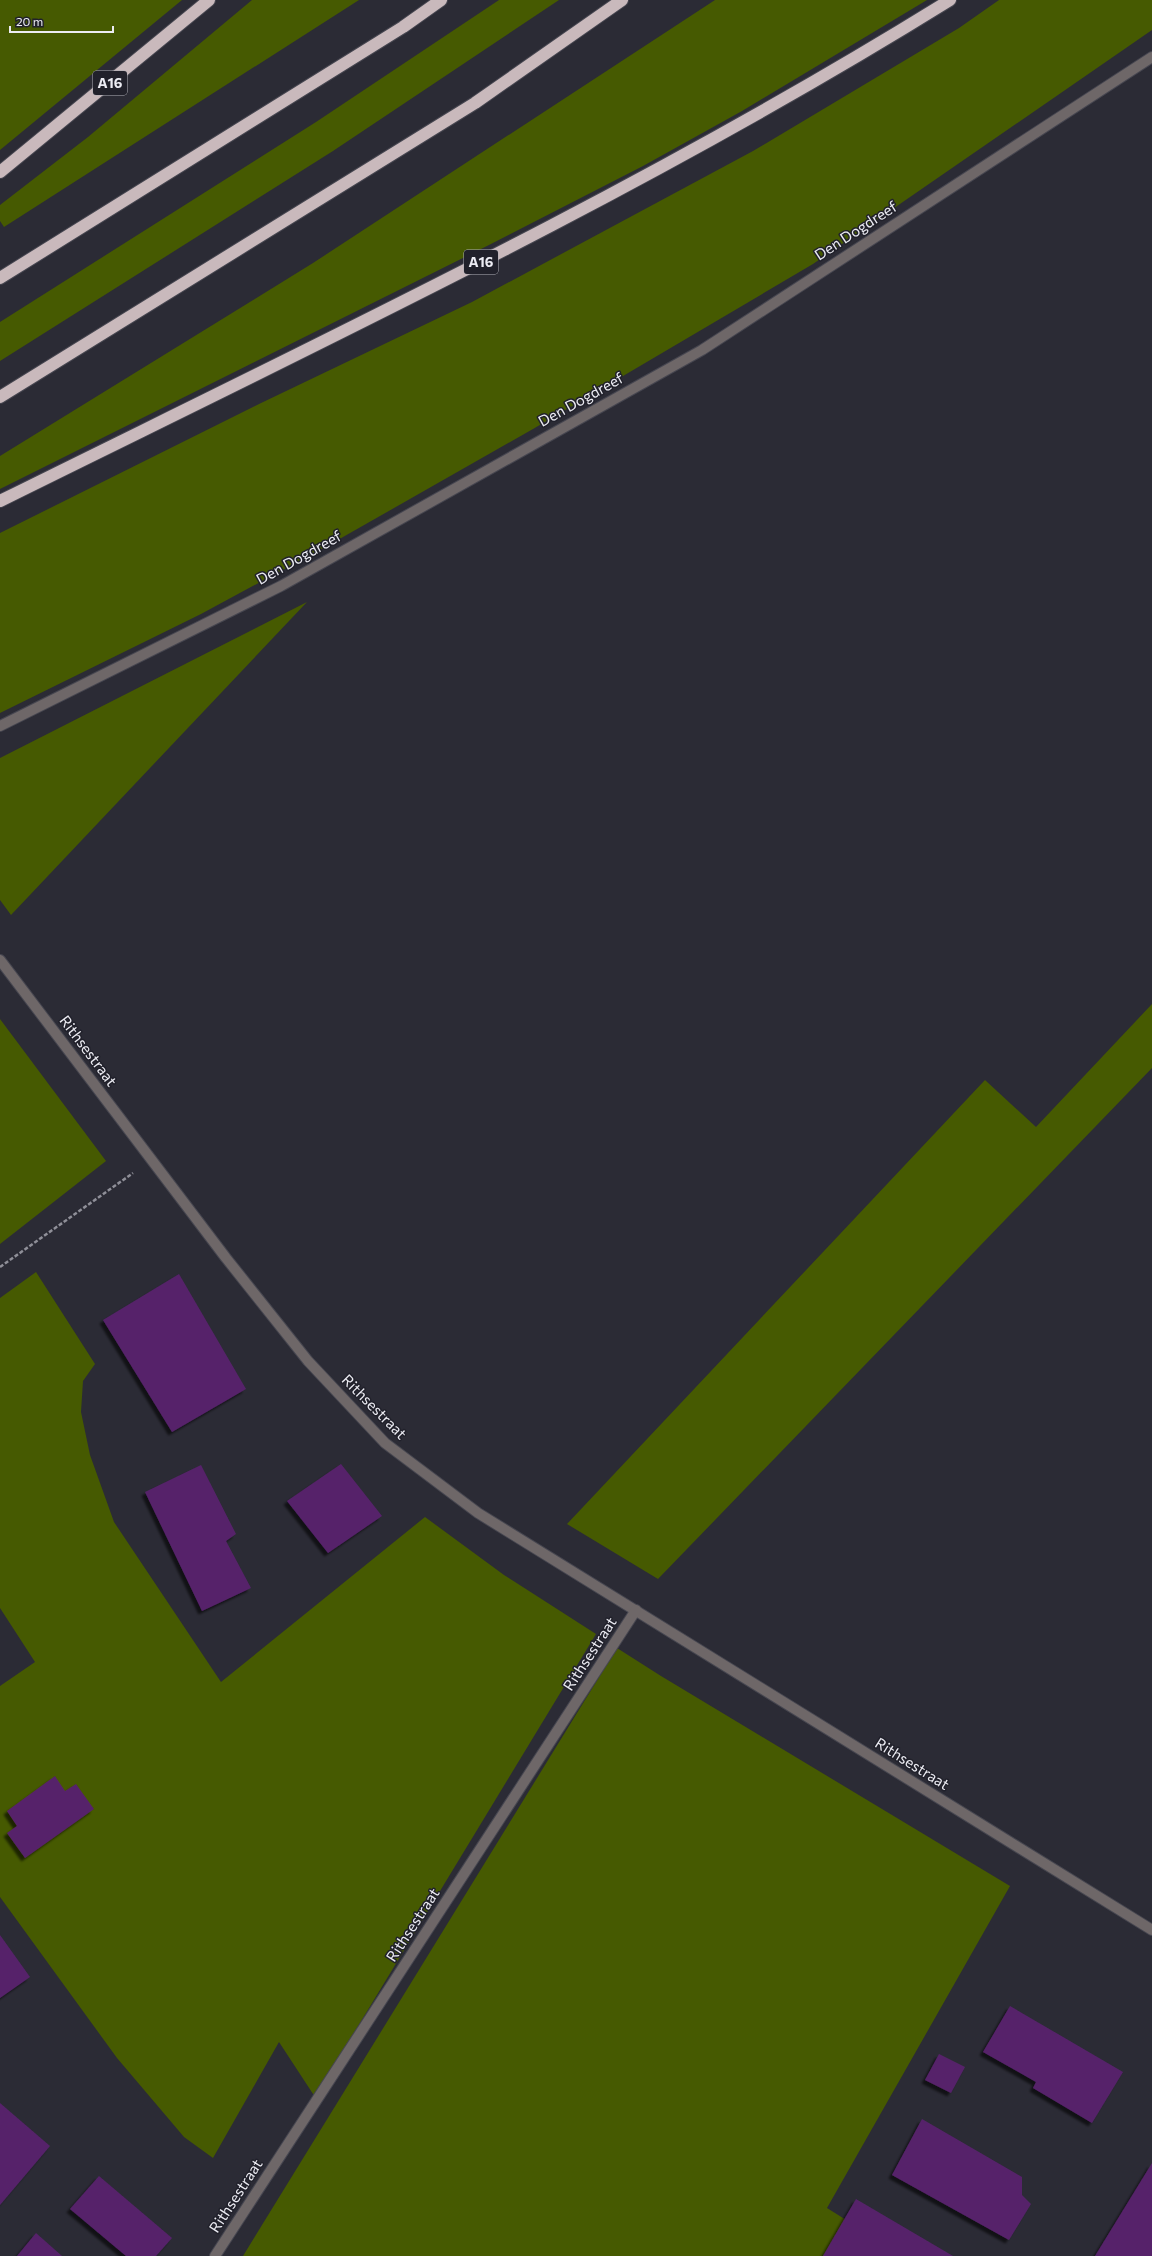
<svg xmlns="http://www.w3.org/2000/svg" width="1152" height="2256" viewBox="0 0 1152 2256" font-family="Commissioner,sans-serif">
	<defs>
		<filter id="shadow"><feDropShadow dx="-3.5" dy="3.5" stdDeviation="1" flood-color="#0009"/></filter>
	</defs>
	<rect width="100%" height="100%" fill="#2b2b35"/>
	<g fill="#465a01">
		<path d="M0,0h182l-182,150z"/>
		<path d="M252,0h107l-355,227 -4,-6v-16l88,-68z"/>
		<path d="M499,0h60l-226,151 -333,210v-39l316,-200z"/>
		<path d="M715,0h212l-185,111 -99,55 -156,80 -487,243v-33l313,-193z"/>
		<path d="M999,0h153v30l-339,234 -280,165 -204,116 -128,69 -201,99v-180l259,-129 213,-102 281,-151 206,-123z"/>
		<path d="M307,602l-296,313 -11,-15v-142z"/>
		<path d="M1152,1004v64l-494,511 -91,-55 418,-444 51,47z"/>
		<path d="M0,1019l106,142 -106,83z"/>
		<path d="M36,1272l59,92 -12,17 -2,31 9,43 24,67 107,160 204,-165 79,58 92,59 -281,463 -36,-55 -66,116 -29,-21 -67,-79 -117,-161v-211l35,-24 -35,-54v-310z"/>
		<path d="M617,1648l44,28 349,210 -183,322 77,48h-661z"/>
	</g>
	<g fill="#56226a" filter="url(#shadow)">
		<path d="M179,1274l67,115 -74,43 -69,-112z"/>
		<path d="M341,1464l41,52 -54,37 -41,-52z"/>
		<path d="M201,1465l35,69 -10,7 25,47 -49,23 -57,-119z"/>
		<path d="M55,1776l10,15 11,-7 18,25 -69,49 -18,-25 10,-7 -10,-15z"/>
		<path d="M0,1935l30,42 -30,21z"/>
		<path d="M1010,2006l113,66 -31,51 -59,-35 3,-6 -53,-30z"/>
		<path d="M939,2054l26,13 -14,26 -26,-13z"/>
		<path d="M0,2103l50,43 -50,59z"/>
		<path d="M922,2119l100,58v18l9,9 -22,36 -117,-65z"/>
		<path d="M1152,2163v93h-57z"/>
		<path d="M99,2176l73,62 -16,18h-30l-56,-47z"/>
		<path d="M856,2199l97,57h-130z"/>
		<path d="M36,2233l26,23h-45z"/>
	</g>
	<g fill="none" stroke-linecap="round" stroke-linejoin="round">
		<defs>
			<g id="minor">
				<path d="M0,726l281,-140 421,-236 450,-293"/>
				<path d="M0,960l226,298 82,103 77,82 93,70 674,417"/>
				<path d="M215,2256l421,-646"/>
			</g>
			<g id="motorway">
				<path d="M0,172l209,-172"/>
				<path d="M0,278l403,-251 38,-27"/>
				<path d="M0,397l475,-294 147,-103"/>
				<path d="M0,501c321,-159 646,-312 950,-501"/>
			</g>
		</defs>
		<use href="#minor" stroke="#464650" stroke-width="12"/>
		<use href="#motorway" stroke="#464650" stroke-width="14"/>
		<path stroke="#8f8f98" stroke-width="2.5" stroke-dasharray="4 2" stroke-linecap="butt" d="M0,1267l133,-94"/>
		<use href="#minor" stroke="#6e6768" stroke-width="10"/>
		<use href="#motorway" stroke="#c9b9bc" stroke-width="12"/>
	</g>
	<g text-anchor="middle" stroke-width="3" stroke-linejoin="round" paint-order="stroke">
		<g fill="#21212b" stroke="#afafb7" stroke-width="1">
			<rect x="93" y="71" width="34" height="24" rx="3"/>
			<rect x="464" y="250" width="34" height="24" rx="3"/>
		</g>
		<g font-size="14" font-weight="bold" fill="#ececf3">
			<text x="110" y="88">A16</text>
			<text x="481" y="267">A16</text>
		</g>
		<g font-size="15" fill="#ececf3" stroke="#21212b">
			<text transform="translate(856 231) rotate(-33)" y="5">Den Dogdreef</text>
			<text transform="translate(581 400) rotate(-29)" y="5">Den Dogdreef</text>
			<text transform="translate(299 558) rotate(-29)" y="5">Den Dogdreef</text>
			<text transform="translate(88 1051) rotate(53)" y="5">Rithsestraat</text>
			<text transform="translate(374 1407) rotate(45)" y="5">Rithsestraat</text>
			<text transform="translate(590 1654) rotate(-57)" y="5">Rithsestraat</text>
			<text transform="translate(912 1764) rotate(32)" y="5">Rithsestraat</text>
			<text transform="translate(413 1925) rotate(-57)" y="5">Rithsestraat</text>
			<text transform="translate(236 2196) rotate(-57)" y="5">Rithsestraat</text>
		</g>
	</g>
	<path d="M10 26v6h103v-6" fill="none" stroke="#ececf3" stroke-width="2"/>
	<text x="16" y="26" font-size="12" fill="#ececf3" stroke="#21212b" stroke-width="3" paint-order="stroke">20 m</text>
</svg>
